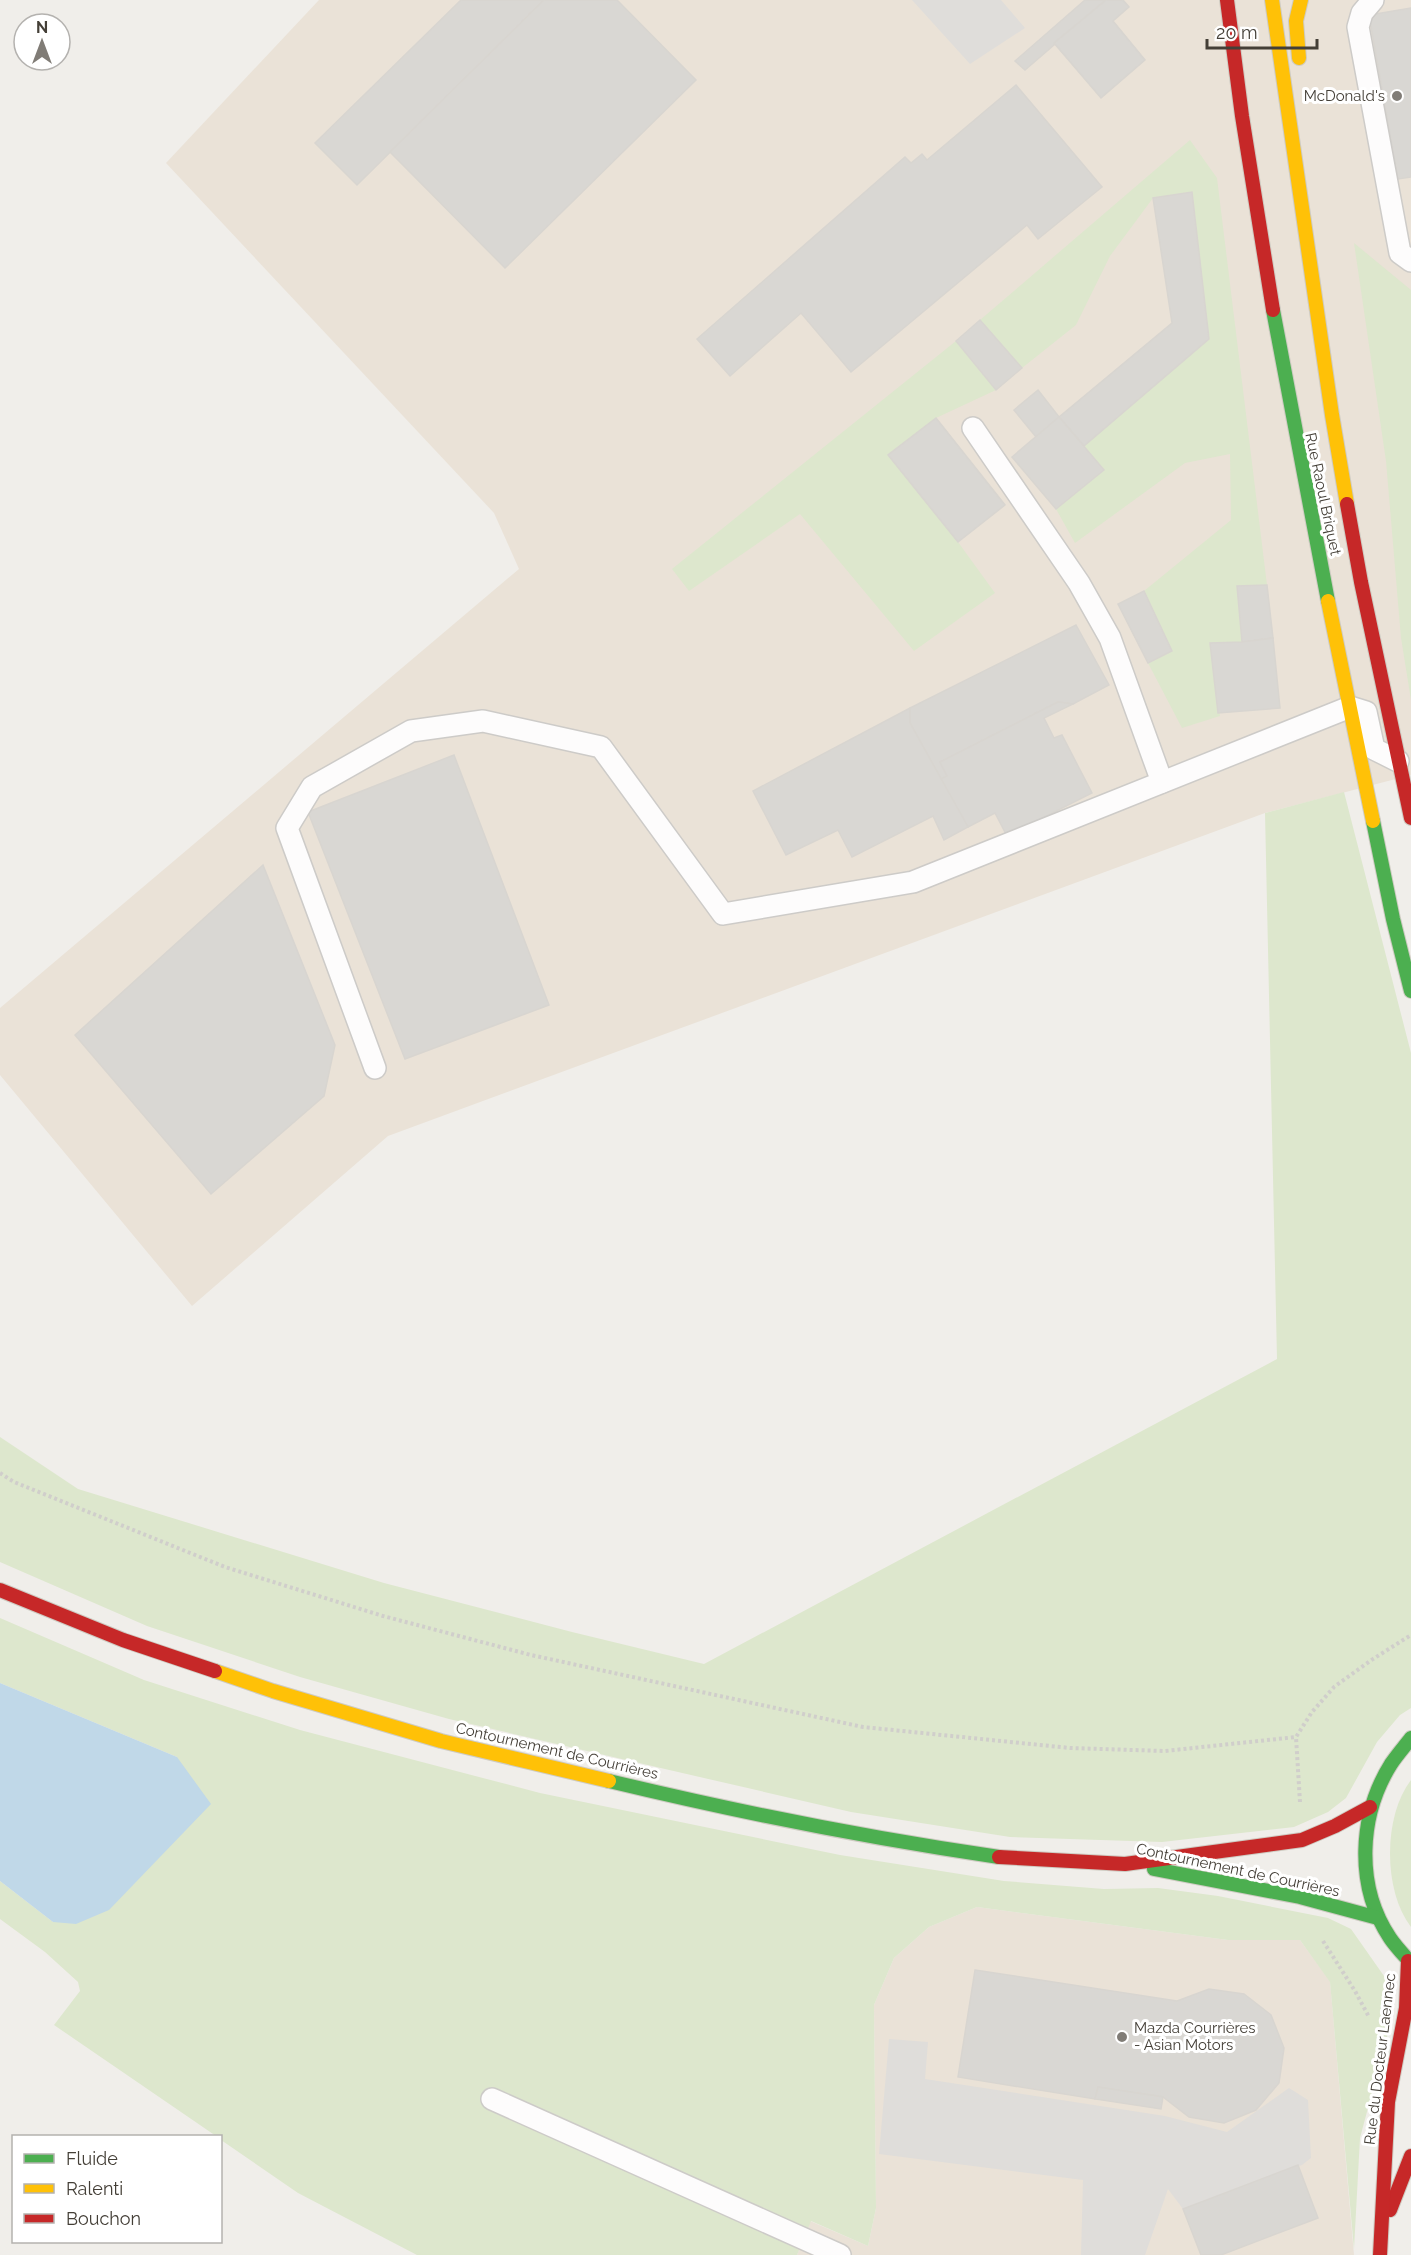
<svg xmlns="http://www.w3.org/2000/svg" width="1411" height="2255" viewBox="0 0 1411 2255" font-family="Raleway,sans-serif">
	<rect width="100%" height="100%" fill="#f0eeea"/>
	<g fill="#eae2d7">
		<path d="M319,0h1092v775l-146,38 -877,323 -196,170 -192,-231v-67l519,-439 -25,-56 -328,-350z"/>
		<path d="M977,1907l251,33h72l30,41 24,274h-557l13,-34 58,25 8,-38 -2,-203 20,-47 35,-31z"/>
	</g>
	<g fill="#dde7cd">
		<path d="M1190,140l27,38 50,407 -30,2 5,55 -32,1 10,73 -38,12 -34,-65 24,-12 -28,-60 87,-71 -1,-66 -45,9 -110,80 -19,-34 47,-38 -19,-25 125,-107 -17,-146 -39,5 -43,58 -34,69 -54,43 -42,-48z"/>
		<path d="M1354,243l57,47v410l-10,-62 -15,-177z"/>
		<path d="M956,341l40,49 -60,28 -48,37 70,87 37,51 -81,58 -114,-137 -111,77 -17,-22z"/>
		<path d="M1344,792l67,261v655l-11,7 -23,27 -31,56 -18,14 -34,15 -132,15 -152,-5 -159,-25 -402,-93 -149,-42 -153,-51 -147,-64v-125l78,52 306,94 188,49 132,32 573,-305 -12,-546z"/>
		<path d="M0,1618l144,62 156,50 240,63 300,62 164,26 100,8 54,-1 60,8 110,22 23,11 40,57 2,28 -33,124 -6,111 -24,-267 -30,-42h-72l-251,-33 -48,20 -35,31 -20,47 2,203 -8,38 -57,-25 -14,34h-380l-119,-62 -77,-53 -1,-4h-4l-162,-111 26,-34 -2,-9 -33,-30 -45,-33v-38l53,41 124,-165 -177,-74z"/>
		<path d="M1411,1780v147c-28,-36 -28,-111 0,-147z"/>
	</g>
	<g fill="#dfddda">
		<path d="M912,0h89l24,28 -55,36z"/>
		<path d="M889,2039l39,3 -3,37 240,37 62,16 62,-44 19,12 3,58 -9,7 -119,44 -15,-20 -23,66h-64l2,-75 -204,-26z"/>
	</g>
	<path fill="#c0d8e8" d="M0,1683l177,74 34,47 -102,106 -33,14 -23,-2 -53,-41z"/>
	<g fill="#d9d7d3" stroke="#d8d5d0" stroke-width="1.5">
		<path d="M461,0h83l-187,185 -42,-42z"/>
		<path d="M544,0h73l79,80 -191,188 -115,-116z"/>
		<path d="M1085,0h21l-81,70 -10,-9z"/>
		<path d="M1106,0h17l6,7 -16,14 32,39 -44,38 -47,-55z"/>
		<path d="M1411,8v169l-13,2 -29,-164z"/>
		<path d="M1016,85l86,102 -64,52 -11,-14 -176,147 -50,-59 -71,63 -33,-37 208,-182 6,6 11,-9 5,6z"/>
		<path d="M1192,192l17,147 -125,107 -25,-29 113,-94 -19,-125z"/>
		<path d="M980,320l42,48 -26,22 -40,-49z"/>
		<path d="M1038,390l21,27 -23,20 -22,-27z"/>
		<path d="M1059,417l45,53 -48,39 -44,-52z"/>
		<path d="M936,418l69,87 -47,37 -70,-87z"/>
		<path d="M1267,585l6,53 -31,4 -5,-56z"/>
		<path d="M1144,591l28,60 -24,12 -30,-59z"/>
		<path d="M1076,625l33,60 -36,19 -15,-2 -118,60 7,14 -6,3 -31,-56v-15z"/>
		<path d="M1273,638l7,70 -62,5 -8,-70 32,-1z"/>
		<path d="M1058,702l15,2 -29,14 10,20 8,-3 30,58 -85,43 -12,-23 -27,14 -27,-48 6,-3 -7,-14z"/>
		<path d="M910,708v15l58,104 -24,13 -11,-24 -81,41 -14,-27 -52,25 -33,-64z"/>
		<path d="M454,755l95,250 -144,54 -97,-247z"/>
		<path d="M263,865l72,180 -11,51 -113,98 -136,-159z"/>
		<path d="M975,1970l202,31 32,-12 35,5 27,21 13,33 -5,35 -23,27 -32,13 -35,-6 -26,-20 -65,-10 -3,12 -137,-22z"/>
		<path d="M1098,2087l65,10 -2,12 -66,-10z"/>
		<path d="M1298,2165l20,53 -97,37h-20l-18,-46z"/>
	</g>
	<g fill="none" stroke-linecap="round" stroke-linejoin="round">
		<defs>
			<g id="lane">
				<path d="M1373,0l-11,13 -4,14 42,226 11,8"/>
				<path d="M973,428l106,155 31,55 52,144"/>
				<path d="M375,1068l-88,-240 25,-41 99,-56 72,-10 118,26 122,167 190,-32 437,-175 16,5 8,37 24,12"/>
				<path d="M492,2099l348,156"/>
			</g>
			<g id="fast">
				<path d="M1273,310l55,291"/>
				<path d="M1373,821l20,98 18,72"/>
				<path d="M1411,1738c-6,8 -14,17 -20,26 -32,51 -36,122 -1,174 6,9 14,17 21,25"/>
				<path d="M609,1781c129,31 258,57 390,76"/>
				<path d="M1154,1869l146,28 78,21"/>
			</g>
			<g id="slow">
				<path d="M1272,0l60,415 15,89"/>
				<path d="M1299,58l-3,-37 5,-21"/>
				<path d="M1328,601l45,220"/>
				<path d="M215,1671l58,20 168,50 168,40"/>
			</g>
			<g id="jam">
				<path d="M1227,0l15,116 31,194"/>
				<path d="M1347,504l14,78 50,236"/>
				<path d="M0,1590l123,50 92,31"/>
				<path d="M999,1857l126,7 177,-24 33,-14 35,-19"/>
				<path d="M1390,2210l21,-54"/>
				<path d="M1380,2255l8,-153 18,-94 2,-47"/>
			</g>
		</defs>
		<use href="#lane" stroke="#cdcbc8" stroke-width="24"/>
		<use href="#fast" stroke="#cecbc2" stroke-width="16"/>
		<use href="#slow" stroke="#cecbc2" stroke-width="16"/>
		<use href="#jam" stroke="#cecbc2" stroke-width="16"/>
		<g stroke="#d0cecb" stroke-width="4" stroke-dasharray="3 3" stroke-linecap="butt">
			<path d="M0,1473l14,9 211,85 158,49 148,39 332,72 207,21 95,3 131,-14"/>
			<path d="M1300,1802l-4,-65 16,-25 22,-25 39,-28 38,-24"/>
			<path d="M1323,1941l32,50 14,26"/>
		</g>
		<use href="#lane" stroke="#fdfcfc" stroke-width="21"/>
		<use href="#fast" stroke="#4caf50" stroke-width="14"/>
		<use href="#slow" stroke="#ffc107" stroke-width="14"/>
		<use href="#jam" stroke="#c62828" stroke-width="14"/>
	</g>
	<g fill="#807c76" stroke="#fff" stroke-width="2">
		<circle cx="1397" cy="96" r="6"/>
		<circle cx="1122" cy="2037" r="6"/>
	</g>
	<g text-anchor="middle" stroke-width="6" stroke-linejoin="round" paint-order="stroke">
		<g font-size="15" fill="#443f37" stroke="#fff" text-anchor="end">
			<text x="1385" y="101">McDonald's</text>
			<text x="1134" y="2033" text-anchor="start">Mazda Courrières<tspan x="1134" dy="17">- Asian Motors</tspan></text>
		</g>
		<g font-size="15" fill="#443f37" stroke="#fff">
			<text transform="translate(1323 494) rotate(78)" y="5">Rue Raoul Briquet</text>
			<text transform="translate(557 1751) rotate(13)" y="5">Contournement de Courrières</text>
			<text transform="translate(1238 1870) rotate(12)" y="5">Contournement de Courrières</text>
			<text transform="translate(1380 2059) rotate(-83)" y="5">Rue du Docteur Laennec</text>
		</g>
	</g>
	<rect x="12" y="2135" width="210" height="108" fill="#ffffff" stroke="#b4b2af" stroke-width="1.5"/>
	<rect x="24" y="2154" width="30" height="9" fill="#4caf50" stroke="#b4b2af" stroke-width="1.5"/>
	<text x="66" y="2165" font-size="18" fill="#443f37">Fluide</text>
	<rect x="24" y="2184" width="30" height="9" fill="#ffc107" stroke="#b4b2af" stroke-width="1.5"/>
	<text x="66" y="2195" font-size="18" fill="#443f37">Ralenti</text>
	<rect x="24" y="2214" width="30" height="9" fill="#c62828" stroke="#b4b2af" stroke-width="1.5"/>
	<text x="66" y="2225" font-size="18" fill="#443f37">Bouchon</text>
	<g transform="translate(42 42)"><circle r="28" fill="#ffffff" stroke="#b4b2af" stroke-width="1.5"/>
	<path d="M0-4.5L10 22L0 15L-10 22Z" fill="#807c76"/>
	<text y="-9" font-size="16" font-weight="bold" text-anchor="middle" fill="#443f37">N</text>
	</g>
	<path d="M1207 39v9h110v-9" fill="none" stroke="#443f37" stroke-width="3"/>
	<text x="1216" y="39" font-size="18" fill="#443f37" stroke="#ffffff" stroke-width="4.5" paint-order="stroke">20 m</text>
</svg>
